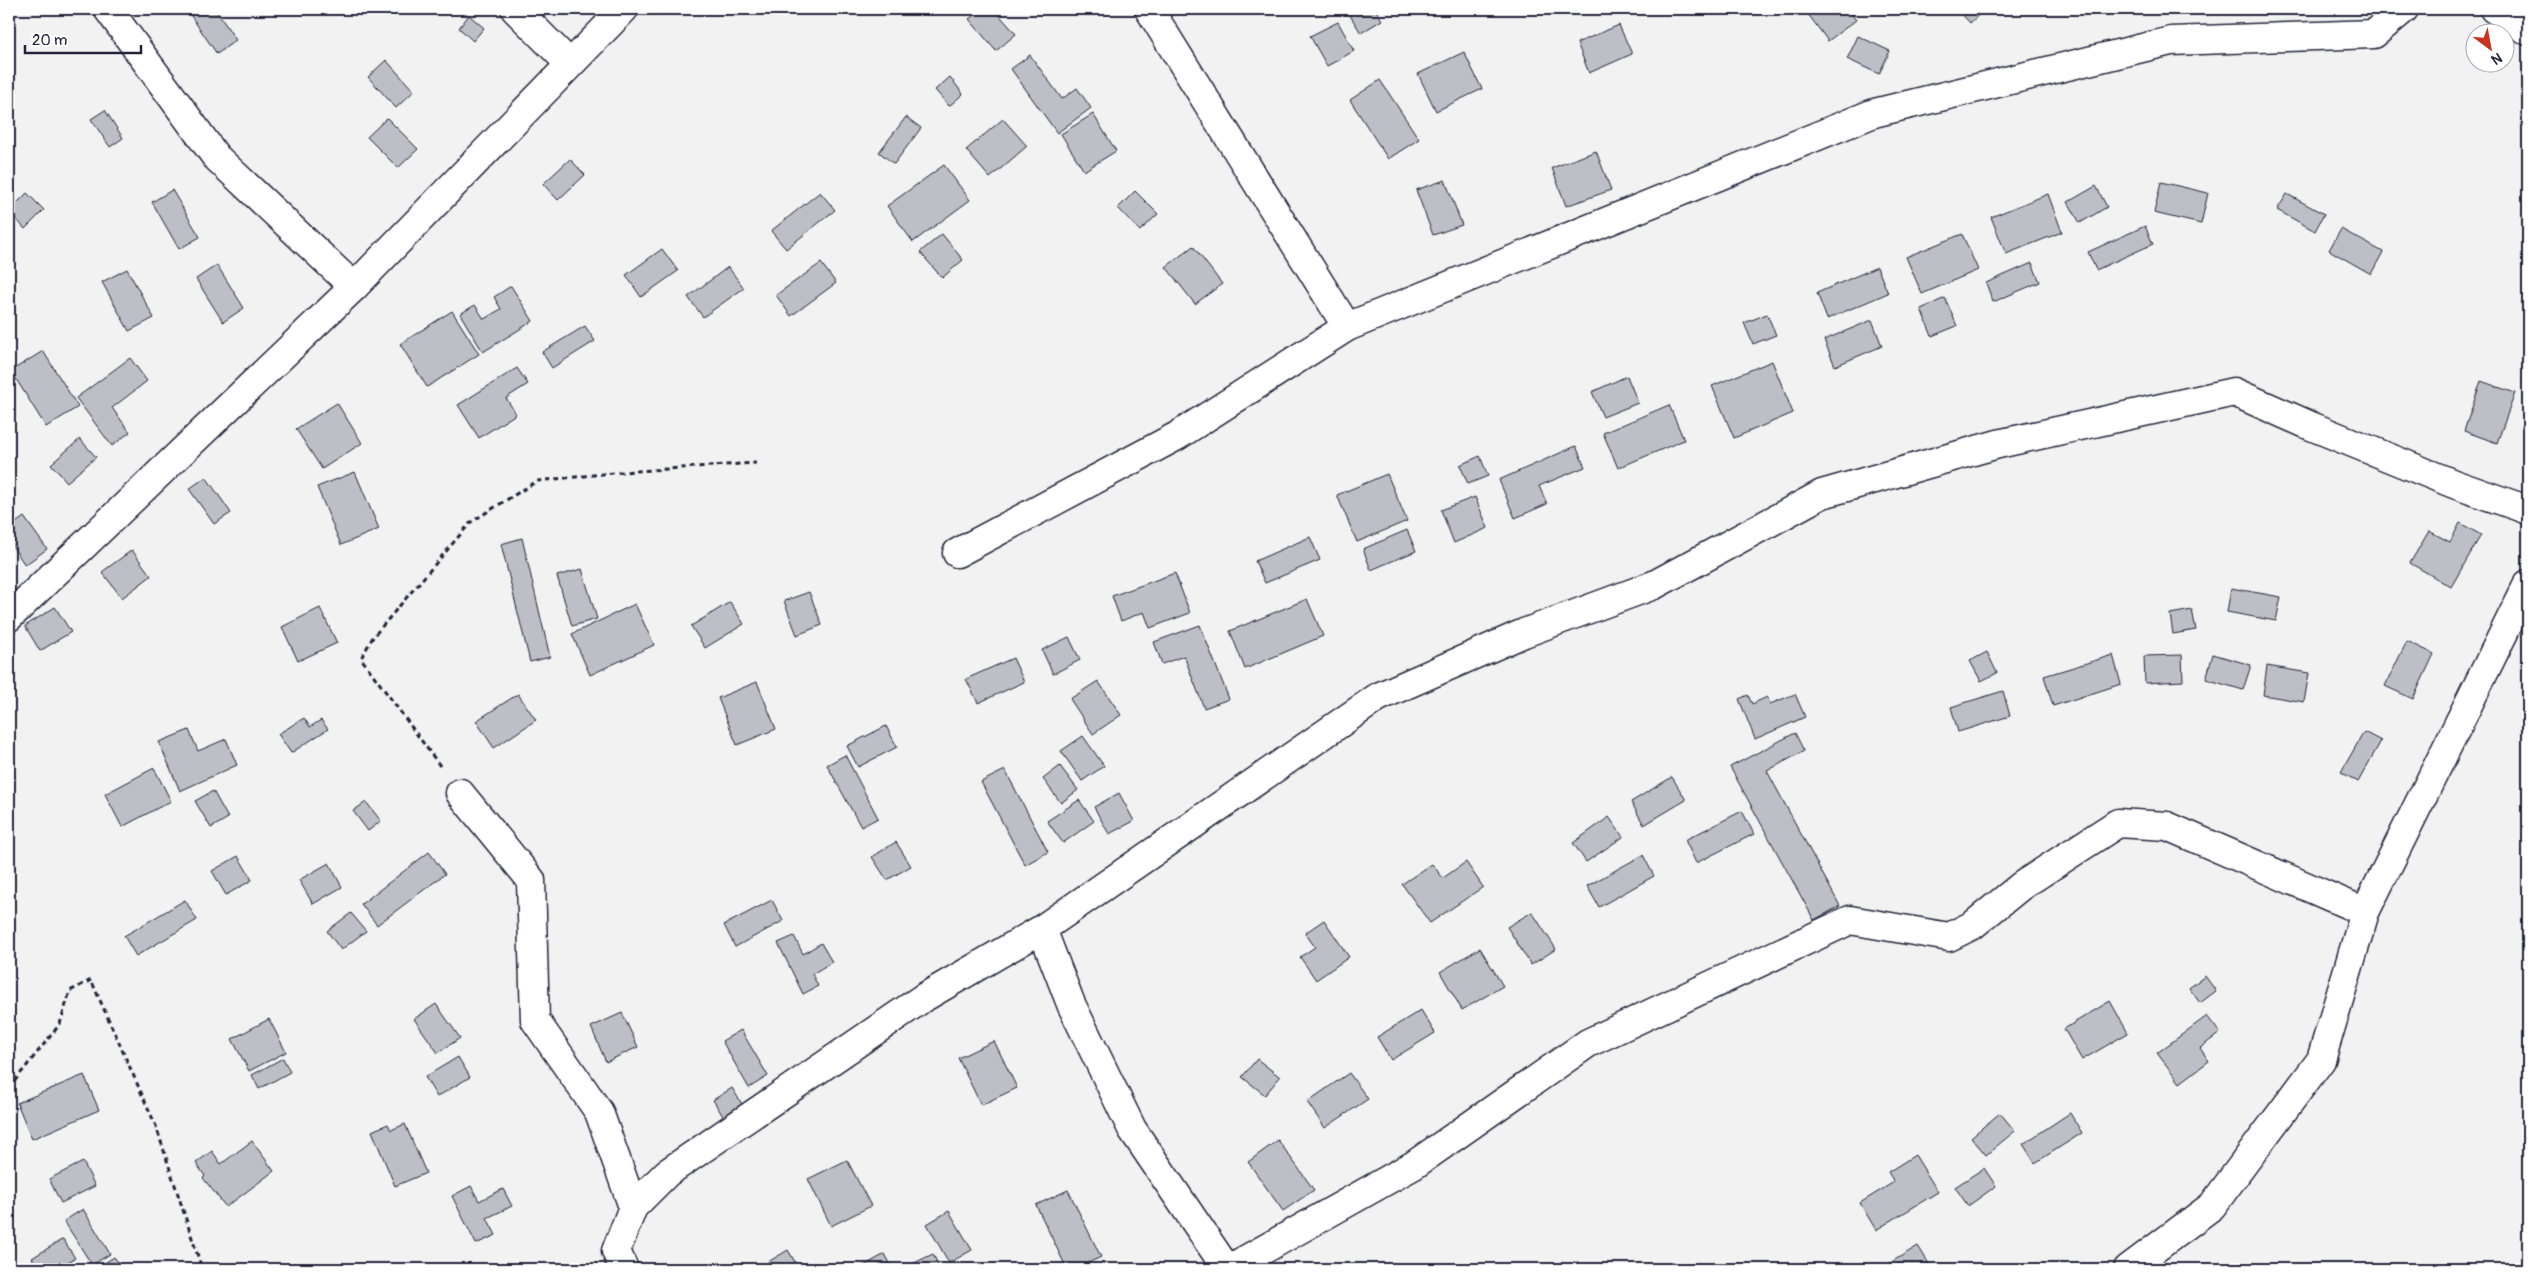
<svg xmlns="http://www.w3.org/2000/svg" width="2537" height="1278" viewBox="0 0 2537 1278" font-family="Pangolin,sans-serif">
	<rect width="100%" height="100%" fill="#f2f2f3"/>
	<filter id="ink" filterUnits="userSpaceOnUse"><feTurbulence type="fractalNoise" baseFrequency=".02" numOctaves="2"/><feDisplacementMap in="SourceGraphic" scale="10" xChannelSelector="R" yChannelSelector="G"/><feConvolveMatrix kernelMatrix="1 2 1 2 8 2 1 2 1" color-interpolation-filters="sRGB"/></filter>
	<g filter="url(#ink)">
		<g fill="#bebec6" stroke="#22223b">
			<path d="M202,9h13l21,31 -19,14 -26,-38z"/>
			<path d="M981,9h13l22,25 -20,17 -27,-32z"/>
			<path d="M1346,9h29l7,11 -21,13z"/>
			<path d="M1807,9h41l8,11 -28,21 -23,-31z"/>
			<path d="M1957,9h28l-15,14z"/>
			<path d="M469,15l15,13 -11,13 -14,-13z"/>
			<path d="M1338,22l16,29 -27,15 -17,-30z"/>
			<path d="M1619,25l13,29 -43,19 -12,-30z"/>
			<path d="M1858,36l32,15 -11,23 -32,-15z"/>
			<path d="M1464,52l18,37 -46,22 -18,-37z"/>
			<path d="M1030,55l32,44 15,-11 14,20 -34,25 -46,-64z"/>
			<path d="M386,60l28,31 -18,17 -28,-31z"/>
			<path d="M950,77l13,17 -14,12 -14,-16z"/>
			<path d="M1380,80l39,59 -31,20 -38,-59z"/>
			<path d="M105,110l18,28 -13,9 -19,-28z"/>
			<path d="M1093,114l23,37 -32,20 -23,-37z"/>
			<path d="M906,117l15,11 -27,36 -15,-12z"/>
			<path d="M387,118l31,31 -20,19 -31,-31z"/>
			<path d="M1003,119l24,27 -37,32 -24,-28z"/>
			<path d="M1596,151l15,39 -45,16 -14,-38z"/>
			<path d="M570,159l15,16 -27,25 -15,-16z"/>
			<path d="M944,165l26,35 -57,42 -26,-36z"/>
			<path d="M1445,180l17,45 -29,10 -17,-45z"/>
			<path d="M2161,182l47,11 -7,31 -47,-11z"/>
			<path d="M2096,186l11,21 -27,16 -12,-21z"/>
			<path d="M172,190l28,47 -21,12 -27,-47z"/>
			<path d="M1135,191l23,23 -18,17 -22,-23z"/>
			<path d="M820,192l15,18 -49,39 -15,-18z"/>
			<path d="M27,193l17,17 -19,19 -16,-18z"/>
			<path d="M2048,194l14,38 -56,22 -15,-37z"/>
			<path d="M2287,194l37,20 -9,17 -38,-21z"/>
			<path d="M2145,226l8,18 -57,26 -8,-18z"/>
			<path d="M2341,229l42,23 -12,22 -42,-24z"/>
			<path d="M942,234l21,26 -21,18 -22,-26z"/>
			<path d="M1962,234l16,36 -56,24 -16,-37z"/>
			<path d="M1193,246l29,38 -27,20 -29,-37z"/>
			<path d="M662,249l16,22 -37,26 -15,-22z"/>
			<path d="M821,263l15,20 -45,33 -15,-21z"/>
			<path d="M2032,263l8,19 -47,20 -7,-19z"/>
			<path d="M217,265l27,43 -21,14 -27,-43z"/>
			<path d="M728,267l16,21 -41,29 -15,-20z"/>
			<path d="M1877,267l11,26 -61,26 -10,-26z"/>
			<path d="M127,269l27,49 -25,13 -27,-49z"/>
			<path d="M511,286l22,35 -50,31 -23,-38 15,-9 9,14 17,-10 -7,-12z"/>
			<path d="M1945,298l12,28 -25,10 -11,-27z"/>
			<path d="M452,311l27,43 -52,33 -27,-43z"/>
			<path d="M1767,314l9,21 -23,9 -9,-21z"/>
			<path d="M1872,320l10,26 -47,20 -11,-26z"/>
			<path d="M585,326l10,15 -43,27 -10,-16z"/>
			<path d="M43,351l35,56 -32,20 -35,-56z"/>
			<path d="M130,358l17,23 -35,27 18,24 -18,14 -36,-48z"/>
			<path d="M1772,361l21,52 -59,25 -22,-52z"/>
			<path d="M517,368l11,16 -22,14 10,16 -37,24 -21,-33z"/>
			<path d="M1627,376l11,27 -35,14 -11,-25z"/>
			<path d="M2481,381l34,12 -18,50 -33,-12z"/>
			<path d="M337,403l25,40 -40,26 -26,-40z"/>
			<path d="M1669,405l15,35 -66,28 -15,-35z"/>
			<path d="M80,439l16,18 -29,25 -16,-18z"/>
			<path d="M1576,446l9,21 -46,19 8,18 -32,14 -16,-38z"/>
			<path d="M1480,456l8,20 -20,8 -8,-19z"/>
			<path d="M355,472l24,57 -38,16 -24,-58z"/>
			<path d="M1387,474l20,47 -50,21 -20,-47z"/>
			<path d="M206,477l25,36 -17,11 -25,-35z"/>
			<path d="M1475,497l13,31 -34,15 -13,-33z"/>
			<path d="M24,517l23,32 -22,16 -16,-24v-13z"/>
			<path d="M2460,523l21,12 -30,52 -41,-24 19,-32 21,11z"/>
			<path d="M1407,530l9,21 -45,19 -8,-21z"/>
			<path d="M1310,537l10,23 -55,23 -10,-22z"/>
			<path d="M522,538l28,119 -20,5 -29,-118z"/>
			<path d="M132,550l19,26 -29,22 -20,-26z"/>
			<path d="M582,569l15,50 -25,7 -15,-50z"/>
			<path d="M1175,573l15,40 -40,15 -6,-16 -23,9 -9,-25z"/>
			<path d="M2231,588l50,9 -5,24 -49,-9z"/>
			<path d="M809,592l13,33 -25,10 -13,-34z"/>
			<path d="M1307,599l16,37 -78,33 -15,-38z"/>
			<path d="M730,602l14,22 -39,24 -14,-22z"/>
			<path d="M635,604l19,41 -64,30 -18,-41z"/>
			<path d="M55,607l16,25 -31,19 -15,-25z"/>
			<path d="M320,608l17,35 -39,18 -16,-34z"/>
			<path d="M2192,610l4,20 -23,4 -3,-20z"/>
			<path d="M1200,625l29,74 -25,9 -20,-52 -22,8 -8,-22z"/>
			<path d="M1069,637l11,23 -27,14 -11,-24z"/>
			<path d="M2407,641l27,13 -21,45 -28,-13z"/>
			<path d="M1987,652l10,21 -16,8 -11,-20z"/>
			<path d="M2213,654l38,11 -8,25 -37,-11z"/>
			<path d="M2113,655l8,29 -68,22 -9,-30z"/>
			<path d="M2182,655l1,26 -38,2 -1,-27z"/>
			<path d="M1013,658l11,24 -46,21 -12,-24z"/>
			<path d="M2267,666l42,7 -5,29 -41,-7z"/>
			<path d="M1098,681l23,34 -28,19 -23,-35z"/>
			<path d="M757,682l19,47 -39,16 -19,-47z"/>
			<path d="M2003,691l7,25 -52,16 -7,-25z"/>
			<path d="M518,694l18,26 -42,28 -18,-27z"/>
			<path d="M1795,694l10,23 -50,22 -16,-40 9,-4 4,9 15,-7 3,7z"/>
			<path d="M304,718l6,9 11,-7 7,9 -37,24 -13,-19z"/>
			<path d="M886,726l11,21 -39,20 -11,-21z"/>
			<path d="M189,730l9,21 28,-12 11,26 -57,26 -21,-49z"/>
			<path d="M2364,732l17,9 -23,41 -17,-10z"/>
			<path d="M1795,733l9,18 -37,20 73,135 -26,14 -84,-153z"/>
			<path d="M1083,736l21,30 -22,15 -21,-30z"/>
			<path d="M845,755l33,63 -17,9 -34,-62z"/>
			<path d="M1060,766l18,24 -17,13 -18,-24z"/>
			<path d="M154,768l17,33 -49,26 -17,-33z"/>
			<path d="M1005,770l43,82 -23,13 -44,-83z"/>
			<path d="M1672,777l14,23 -42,25 -13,-23z"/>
			<path d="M213,791l15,27 -17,10 -16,-27z"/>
			<path d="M1119,793l15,28 -25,13 -15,-27z"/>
			<path d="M1079,800l15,21 -31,22 -16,-22z"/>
			<path d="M366,802l15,19 -13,10 -15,-20z"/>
			<path d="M1742,811l12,23 -58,29 -11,-23z"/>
			<path d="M1609,817l14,20 -37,25 -13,-19z"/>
			<path d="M896,842l15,24 -24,14 -15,-23z"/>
			<path d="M429,852l16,22 -68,51 -16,-21z"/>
			<path d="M1643,855l11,21 -55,31 -12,-21z"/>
			<path d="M238,856l14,24 -26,15 -14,-24z"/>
			<path d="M1466,862l17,25 -53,36 -28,-39 30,-20 11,14z"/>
			<path d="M329,863l13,24 -29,17 -14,-24z"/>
			<path d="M185,900l12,20 -61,36 -12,-20z"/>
			<path d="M772,900l11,21 -48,26 -11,-22z"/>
			<path d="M1532,912l24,37 -25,16 -24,-38z"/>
			<path d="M351,913l15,18 -25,19 -14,-19z"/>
			<path d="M1324,920l25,37 -33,23 -16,-23 15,-10 -10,-14z"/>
			<path d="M794,936l9,18 18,-11 11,19 -20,12 6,12 -15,8 -25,-51z"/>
			<path d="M1480,948l23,38 -41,24 -22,-38z"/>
			<path d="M2205,976l11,15 -16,12 -11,-15z"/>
			<path d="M2110,1001l18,32 -46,27 -18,-31z"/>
			<path d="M436,1004l24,34 -22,15 -24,-34z"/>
			<path d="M1421,1010l14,23 -44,27 -14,-23z"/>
			<path d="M622,1013l16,34 -32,15 -15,-35z"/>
			<path d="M2207,1016l13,17 -20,15 9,13 -29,22 -23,-30z"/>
			<path d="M269,1019l17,33 -37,19 -17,-32z"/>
			<path d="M741,1030l27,46 -19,12 -27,-47z"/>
			<path d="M994,1041l23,47 -36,17 -23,-47z"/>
			<path d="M458,1057l12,20 -33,20 -12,-20z"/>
			<path d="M283,1058l7,14 -31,17 -7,-14z"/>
			<path d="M1257,1059l23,18 -15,18 -23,-18z"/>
			<path d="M1349,1073l19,26 -43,29 -18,-26z"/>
			<path d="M84,1075l15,35 -67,29 -15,-36z"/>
			<path d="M732,1088l13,21 -19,12 -13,-21z"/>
			<path d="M2000,1113l15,18 -29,24 -15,-18z"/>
			<path d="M2070,1113l12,20 -47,30 -12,-19z"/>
			<path d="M388,1124l3,6 14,-6 21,49 -31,13 -23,-55z"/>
			<path d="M1278,1140l36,50 -31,21 -35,-49z"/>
			<path d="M252,1141l22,30 -48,36 -23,-29 2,-2 -9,-13 16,-12 9,13z"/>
			<path d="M1915,1155l23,37 -62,38 -16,-27 34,-21 -6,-10z"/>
			<path d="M847,1160l24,46 -40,20 -23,-47z"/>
			<path d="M83,1162l12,24 -34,17 -12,-24z"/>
			<path d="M1984,1168l12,18 -28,20 -13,-19z"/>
			<path d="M471,1186l8,15 24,-12 9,17 -25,12 9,17 -20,9 -24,-48z"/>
			<path d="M1068,1190l33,67 -26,12h-8l-31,-64z"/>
			<path d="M83,1209l27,45 -18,11 -28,-44z"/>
			<path d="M949,1211l23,39 -23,13 -22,-39z"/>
			<path d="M63,1239l12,19 -19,11h-17l-7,-11z"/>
			<path d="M1918,1246l13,21 -4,2h-43l-1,-2z"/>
			<path d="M788,1250l11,19h-34l-2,-4z"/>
			<path d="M885,1254l8,15h-35z"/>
			<path d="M933,1254l7,15h-31l-1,-3z"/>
			<path d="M114,1257l9,12h-16l-4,-5z"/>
		</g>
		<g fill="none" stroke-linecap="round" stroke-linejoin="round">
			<defs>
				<g id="minor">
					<path d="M108,9l108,148 138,130"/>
					<path d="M515,9l54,54"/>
					<path d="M1149,9l198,318"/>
					<path d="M2494,9l34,22"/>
					<path d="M957,553l220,-117 170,-109 527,-214 297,-72 203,-7 30,-25"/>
					<path d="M9,617l345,-330 270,-278"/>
					<path d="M460,793l71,87 4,140 64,92 34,95"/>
					<path d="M1042,929l29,75 61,125 95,140"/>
					<path d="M624,1269l-8,-18 17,-44 34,-34 256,-175 119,-69 336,-232 146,-64 130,-48 168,-91 176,-50 236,-52 77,34 143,58 74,26"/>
					<path d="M1229,1269l185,-104 174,-122 262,-123 99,17 24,-12 48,-39 97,-63 49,3 198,86"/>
					<path d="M2128,1269l84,-63 109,-146 44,-148 163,-328"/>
				</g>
			</defs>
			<use href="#minor" stroke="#22223b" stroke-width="31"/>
			<g stroke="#22223b" stroke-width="3" stroke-dasharray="5 4" stroke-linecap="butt">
				<path d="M440,766l-79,-108 12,-21 98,-115 66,-41 85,-9 134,-9"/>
				<path d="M9,1088l51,-64 10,-33 21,-11 65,146 46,143"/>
			</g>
			<use href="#minor" stroke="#fff" stroke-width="28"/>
		</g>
	</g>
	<rect width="2537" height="1278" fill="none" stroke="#fff" stroke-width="30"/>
	<rect x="15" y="15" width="2507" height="1248" fill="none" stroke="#22223b" stroke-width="2" filter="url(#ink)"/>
	<g transform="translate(2490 48) rotate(148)"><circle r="24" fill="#ffffff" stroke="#a7a7b1"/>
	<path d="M0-4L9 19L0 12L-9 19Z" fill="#c8321e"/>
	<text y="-8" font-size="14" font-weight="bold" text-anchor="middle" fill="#22223b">N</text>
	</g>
	<path d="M25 45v8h116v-8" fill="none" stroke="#22223b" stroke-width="2.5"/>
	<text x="32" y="45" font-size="15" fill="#22223b" stroke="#ffffff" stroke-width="4" paint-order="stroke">20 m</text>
</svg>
